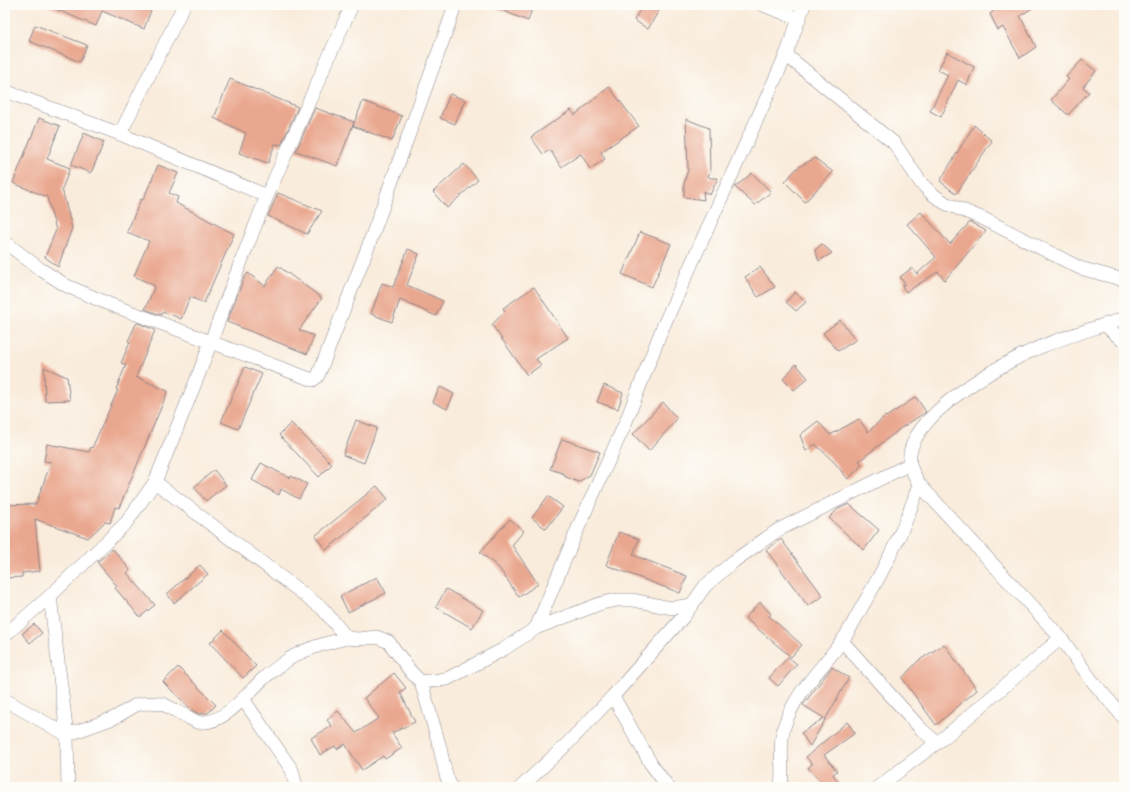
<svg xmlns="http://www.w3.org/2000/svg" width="1129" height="792" viewBox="0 0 1129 792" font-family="'Architects Daughter',sans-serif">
	<rect width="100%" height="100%" fill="#fdfcf7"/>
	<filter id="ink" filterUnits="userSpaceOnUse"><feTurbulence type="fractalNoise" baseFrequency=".025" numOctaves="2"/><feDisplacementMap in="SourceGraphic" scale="8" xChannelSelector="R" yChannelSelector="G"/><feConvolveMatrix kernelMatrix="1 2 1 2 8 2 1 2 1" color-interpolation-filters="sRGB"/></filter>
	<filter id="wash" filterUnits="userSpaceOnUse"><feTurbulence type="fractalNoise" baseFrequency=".012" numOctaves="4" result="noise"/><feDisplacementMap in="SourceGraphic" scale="16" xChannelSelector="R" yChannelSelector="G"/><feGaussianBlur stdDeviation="0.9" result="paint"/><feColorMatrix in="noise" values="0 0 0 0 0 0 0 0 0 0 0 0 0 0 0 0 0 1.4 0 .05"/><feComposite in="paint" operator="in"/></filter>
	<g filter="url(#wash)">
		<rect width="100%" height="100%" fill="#f9ecdc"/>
		<g id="blocks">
			<g fill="#eaa78f">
				<path d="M46,5h107l-9,24 -42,-18 -6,15z"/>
				<path d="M489,5h44l-5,16z"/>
				<path d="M643,5h19l-14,24 -14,-9z"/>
				<path d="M1001,5h36l-17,11 16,31 -16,11 -17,-31 -5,3 -8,-16z"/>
				<path d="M35,25l52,20 -7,17 -51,-21z"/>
				<path d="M947,52l27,15 -7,18 -9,-5 -17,37 -11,-6 18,-36 -10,-5z"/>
				<path d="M1082,60l14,11 -13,16 6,5 -21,23 -17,-15 18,-21 -3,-2z"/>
				<path d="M230,79l68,28 -17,38 -6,-1 -7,19 -29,-10 7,-20 -32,-15z"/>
				<path d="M609,87l30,39 -38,26 4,7 -15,10 -9,-15 -20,13 -11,-17 -7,4 -12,-17 40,-27 4,5z"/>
				<path d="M450,94l15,6 -10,24 -15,-6z"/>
				<path d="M363,101l39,15 -10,25 -39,-15z"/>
				<path d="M315,108l39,14 -17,44 -41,-15z"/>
				<path d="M39,118l21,8 -13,33 23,9 -8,21 10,39 -14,39 -13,-10 11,-27 -9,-33 -34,-14z"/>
				<path d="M686,119l23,9 1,44 -2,4 2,2h8l-8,17 -7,-4 1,9 -20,-3v-13l4,-15z"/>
				<path d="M974,125l18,16 -36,53 -16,-13z"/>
				<path d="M84,133l20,9 -13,31 -20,-8z"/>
				<path d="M815,158l18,14 -28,30 -20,-20 12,-14z"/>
				<path d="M464,164l14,16 -31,28 -14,-16z"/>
				<path d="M158,165l20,8 -9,20 9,4 -2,6 58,31 -30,69 -14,-6 -9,22 -11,-5 -1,1 -6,-3 -2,3 -16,-6 10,-23 -21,-10 15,-35 -22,-9 14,-33 2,1z"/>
				<path d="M752,173l19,19 -16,13 -20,-18z"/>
				<path d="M278,193l44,18 -15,23 -39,-18z"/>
				<path d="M921,212l29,32 20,-22 16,9 -41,49 -7,-8 -32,20 -4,-6 3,-2 -5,-7 12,-9 5,6 19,-17 -29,-33z"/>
				<path d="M640,232l31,12 -19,43 -30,-13z"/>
				<path d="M822,244l10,9 -13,8 -4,-11z"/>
				<path d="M408,249l11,5 -12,31 36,16 -7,15 -36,-16 -8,22 -21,-8 11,-31 11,4z"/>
				<path d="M278,266l44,32 -23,32 15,6 -7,18 -80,-32 17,-44 4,-5 17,13z"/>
				<path d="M760,267l15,20 -17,10 -13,-20z"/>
				<path d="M534,287l34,51 -32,21 5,6 -14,10 -35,-50 13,-14 -2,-3z"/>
				<path d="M795,292l11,10 -10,9 -10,-9z"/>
				<path d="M840,320l16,20 -18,11 -15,-18z"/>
				<path d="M138,323l17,7 -19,47 32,14 -49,117 -4,-1 -5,16 -5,-1 -17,16 -53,-19 5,52 -18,2v4l-17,1v-73l31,-1 15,-42 -7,-1 3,-17 42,8 2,-5 1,1 26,-58 -2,-1 10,-24 -5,-2 9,-21 -2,-1 8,-17z"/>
				<path d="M796,364l12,14 -14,12 -11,-11z"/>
				<path d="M44,367l23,10 3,23 -25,1z"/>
				<path d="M245,367l17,7 -24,55 -17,-7z"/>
				<path d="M604,385l19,8 -5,16 -21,-7z"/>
				<path d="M440,387l14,7 -7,15 -14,-7z"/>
				<path d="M916,397l10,15 -25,16 -42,33 3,4 -14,14 -14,-17 -19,-18 -9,7 -6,-16 18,-14 12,14 29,-16 9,13 17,-16 1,1z"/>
				<path d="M663,402l14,17 -28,32 -16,-17z"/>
				<path d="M356,420l21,8 -13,35 -21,-8z"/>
				<path d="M291,423l41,41 -13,13 -40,-42z"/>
				<path d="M562,439l38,13 -10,23 -12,7 -14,-6 1,-2 -15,-5z"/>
				<path d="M261,463l29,15 1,-2 16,8 -8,15 -18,-10 -2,6 -27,-15z"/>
				<path d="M214,470l12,15 -20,16 -12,-14z"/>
				<path d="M377,486l11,13 -62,51 -11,-14z"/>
				<path d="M548,496l15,11 -17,22 -14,-11z"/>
				<path d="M849,504l30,26 -15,20 -35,-32 9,-9z"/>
				<path d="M510,519l14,12 -12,14 26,39 -19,13 -20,-29 -19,-16z"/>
				<path d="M619,532l20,7 -6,16 54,21 -7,17 -74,-28z"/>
				<path d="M781,539l42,57 -15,10 -42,-56z"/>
				<path d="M113,549l17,21 -3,3 28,32 -15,12 -25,-29 2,-2 -20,-24z"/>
				<path d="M200,565l8,9 -34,29 -7,-9z"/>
				<path d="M377,577l9,16 -38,19 -8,-16z"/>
				<path d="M446,589l37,21 -11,18 -36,-21z"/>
				<path d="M760,602l11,12 -2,2 33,29 -11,12 -46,-39z"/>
				<path d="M34,624l8,9 -12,10 -8,-9z"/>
				<path d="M223,630l33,36 -13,12 -33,-35z"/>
				<path d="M944,644l33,46 -41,35 -34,-47 16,-17z"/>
				<path d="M788,657l9,7 -19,22 -9,-8z"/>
				<path d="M178,667l38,38 -8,8 -9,1 -7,-4 -29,-28z"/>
				<path d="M832,667l17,11 -39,68 -9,-13 23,-15 -21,-13z"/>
				<path d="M394,673l12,15 -6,4 15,30 -23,11 10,15 -17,11 -2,-3 -21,14 -17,-26 -8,5 -2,-3 -15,9 -9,-17 21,-12 -5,-6 11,-9 18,22 23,-15 -15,-20z"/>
				<path d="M847,722l8,11 -31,22 13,16 -4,3 8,13h-15l-18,-19 5,-5 -1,1 -6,-7z"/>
			</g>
		</g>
	</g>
	<g filter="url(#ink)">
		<use href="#blocks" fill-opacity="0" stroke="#8e878c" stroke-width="1"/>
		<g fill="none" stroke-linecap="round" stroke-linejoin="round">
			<defs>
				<g id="minor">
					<path d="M763,5l36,14"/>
					<path d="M786,55l108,88 27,40 10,10 14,10 39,16 96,49 44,12"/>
					<path d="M5,91l115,43 64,-129"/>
					<path d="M120,134l147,62"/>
					<path d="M5,242l35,27 27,17 42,18 204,76 5,-4 50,-129 85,-235 -1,-7"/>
					<path d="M1124,318c-27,10 -55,17 -81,28 -36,14 -141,71 -133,118 1,6 6,14 9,20l142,154 32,44 31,36"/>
					<path d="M1105,325l19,17"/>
					<path d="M155,482l167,126 25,30 12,1 18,-2 12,5 22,30 10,10 18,62 7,31 5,12"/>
					<path d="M50,596l17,139 1,52"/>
					<path d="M536,628l66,-25 15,-3h16l38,8 21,-3"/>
					<path d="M5,635l45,-39 76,-73 29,-41 43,-106 44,-117 25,-63 85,-191"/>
					<path d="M842,641l79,88 16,14"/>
					<path d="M421,682l26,-3 57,-30 32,-21 45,-107 44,-97 37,-95 124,-274 18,-50"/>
					<path d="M613,696l38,68 17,23"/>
					<path d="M243,699l49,71 4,17"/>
					<path d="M5,700l62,35 47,-17 22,-13 10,-2 17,1 34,18c27,4 49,-28 67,-44 8,-7 17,-13 25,-19 17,-11 38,-16 58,-21"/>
					<path d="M521,787l47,-44 45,-47 71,-80 21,-30 29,-25 44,-31 132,-66"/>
					<path d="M781,787c3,-20 -3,-41 3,-60 11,-35 37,-57 58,-86 8,-11 14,-24 21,-36 23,-39 43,-78 56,-121"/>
					<path d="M878,787l68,-51 115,-98"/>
				</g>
			</defs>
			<use href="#minor" stroke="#8e878c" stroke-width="14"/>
			<use href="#minor" stroke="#fff" stroke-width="13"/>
		</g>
	</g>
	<rect width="1129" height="792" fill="none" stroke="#fdfcf7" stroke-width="20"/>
</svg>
